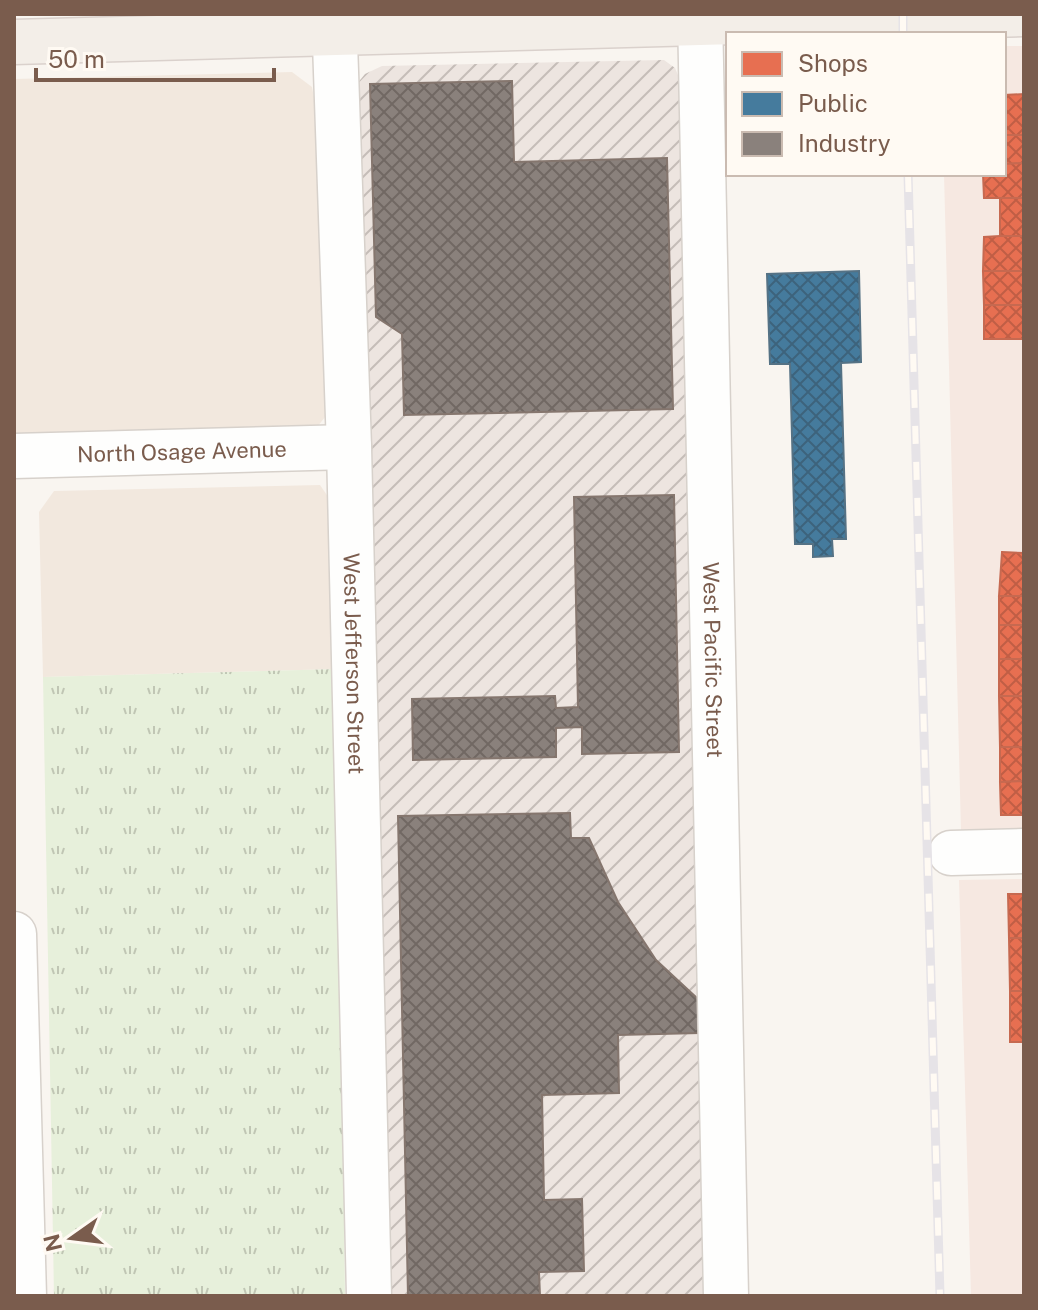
<svg xmlns="http://www.w3.org/2000/svg" width="1038" height="1310" viewBox="0 0 1038 1310" font-family="'Public Sans',sans-serif">
	<defs>
		<pattern id="industrial-furrows" width="10" height="10" patternUnits="userSpaceOnUse" patternTransform="scale(2)"><rect width="10" height="10" fill="#ede5e0"/><path d="M-1 1l2-2M0 10L10 0M9 11l2-2" fill="none" stroke="#c5bdb8"/></pattern>
		<pattern id="grass-tufts" width="24" height="20" patternUnits="userSpaceOnUse" patternTransform="scale(2)"><rect width="24" height="20" fill="#e7f0db"/><path d="M3 7l-1-3M5 7V3M7 7l1-3M15 17l-1-3M17 17v-4M19 17l1-3" fill="none" stroke="#c0c6b4"/></pattern>
		<pattern id="shops-cross-hatch" width="8" height="8" patternUnits="userSpaceOnUse" patternTransform="scale(2)"><rect width="8" height="8" fill="#e76f51"/><path d="M0 0l8 8M0 8l8-8" fill="none" stroke="#c05e45"/></pattern>
		<pattern id="public-cross-hatch" width="8" height="8" patternUnits="userSpaceOnUse" patternTransform="scale(2)"><rect width="8" height="8" fill="#457b9d"/><path d="M0 0l8 8M0 8l8-8" fill="none" stroke="#3d637c"/></pattern>
		<pattern id="industry-cross-hatch" width="8" height="8" patternUnits="userSpaceOnUse" patternTransform="scale(2)"><rect width="8" height="8" fill="#8a817c"/><path d="M0 0l8 8M0 8l8-8" fill="none" stroke="#716863"/></pattern>
	</defs>
	<rect width="100%" height="100%" fill="#f9f5f0"/>
	<g fill="#f2e8de">
		<path d="M292,72l20,15 6,31 8,298 -14,17 -298,5v-359z"/>
		<path d="M320,485l13,19 5,165 -295,8 -4,-165 15,-21z"/>
	</g>
	<g fill="#f6e8e1">
		<path d="M1004,46h20v783l-63,2 -17,-657h60z"/>
		<path d="M1024,879v417h-53l-12,-416z"/>
	</g>
	<path fill="url(#industrial-furrows)" d="M664,60l11,8 5,12 29,1216h-320l-33,-1211 9,-11 17,-8z"/>
	<path fill="url(#grass-tufts)" d="M338,669l7,627h-291l-11,-619z"/>
	<g fill="url(#shops-cross-hatch)" stroke="#c66950" stroke-width="2">
		<path d="M1024,94v41h-20v-40z"/>
		<path d="M1004,135h20v28l-20,1z"/>
		<path d="M1024,163v35h-40l-1,-24h21v-10z"/>
		<rect x="1000" y="198" width="24" height="38"/>
		<path d="M1000,236h24v35h-41l1,-34z"/>
		<path d="M983,271h41v34h-40z"/>
		<rect x="984" y="305" width="40" height="34"/>
		<path d="M1002,552l22,1v43h-25z"/>
		<rect x="999" y="596" width="25" height="29"/>
		<rect x="999" y="625" width="25" height="34"/>
		<rect x="999" y="659" width="25" height="37"/>
		<path d="M999,696h25v51h-24z"/>
		<path d="M1000,747h24v34l-24,1z"/>
		<path d="M1024,781v34h-23l-1,-33z"/>
		<path d="M1008,894h16v44h-15z"/>
		<path d="M1009,938h15v53h-14z"/>
		<rect x="1010" y="991" width="14" height="51"/>
	</g>
	<path fill="url(#public-cross-hatch)" stroke="#557285" stroke-width="2" d="M859,271l2,91 -20,1 5,176h-14l1,17 -20,1v-13h-18l-5,-180h-20l-3,-90z"/>
	<g fill="url(#industry-cross-hatch)" stroke="#85766e" stroke-width="2">
		<path d="M512,81l2,81 153,-4 6,251 -269,6 -2,-81 -26,-17 -6,-233z"/>
		<path d="M674,495l5,257 -97,2v-27l-26,1v29l-143,3 -1,-61 143,-3 1,12 22,-1 -4,-210z"/>
		<path d="M570,813l1,25h18l29,64 38,58 42,39 1,34 -81,2 1,58 -77,2 2,105 38,-1 2,72 -45,1 1,24h-132l-10,-480z"/>
	</g>
	<g fill="none" stroke-linecap="round" stroke-linejoin="round">
		<defs>
			<g id="minor">
				<path id="s1" d="M334,14l15,433 20,849"/>
				<path id="s2" d="M700,14l26,1282"/>
				<path id="s3" d="M14,456l335,-9"/>
				<path d="M951,853l73,-2"/>
				<path d="M14,934l10,362"/>
			</g>
			<path id="major" d="M14,42l1010,-28"/>
		</defs>
		<use href="#minor" stroke="#d7d1cb" stroke-width="47"/>
		<use href="#major" stroke="#dad1cc" stroke-width="47"/>
		<use href="#minor" stroke="#fefefd" stroke-width="44"/>
		<use href="#major" stroke="#f3eee8" stroke-width="44"/>
		<defs>
			<g id="rail">
				<path d="M903,14v20"/>
				<path d="M908,174l32,1122"/>
			</g>
		</defs>
		<use href="#rail" stroke="#e6e3e7" stroke-width="9"/>
		<use href="#rail" stroke="#fffaf3" stroke-width="6" stroke-dasharray="18" stroke-linecap="butt"/>
	</g>
	<g text-anchor="middle" stroke-width="8" stroke-linejoin="round" paint-order="stroke">
		<g font-size="22" fill="#7a5c4d" stroke="#fffaf3">
			<text dy="8" stroke="none"><textPath href="#s3" startOffset="168">North Osage Avenue</textPath></text>
			<text dy="8" stroke="none"><textPath href="#s2" startOffset="646">West Pacific Street</textPath></text>
			<text dy="8" stroke="none"><textPath href="#s1" startOffset="650">West Jefferson Street</textPath></text>
		</g>
	</g>
	<rect width="1038" height="1310" fill="none" stroke="#7a5c4d" stroke-width="32"/>
	<rect x="726" y="32" width="280" height="144" fill="#fffaf3" stroke="#cabbb1" stroke-width="2"/>
	<rect x="742" y="52" width="40" height="24" fill="#e76f51" stroke="#cabbb1" stroke-width="2"/>
	<text x="798" y="72" font-size="24" fill="#7a5c4d">Shops</text>
	<rect x="742" y="92" width="40" height="24" fill="#457b9d" stroke="#cabbb1" stroke-width="2"/>
	<text x="798" y="112" font-size="24" fill="#7a5c4d">Public</text>
	<rect x="742" y="132" width="40" height="24" fill="#8a817c" stroke="#cabbb1" stroke-width="2"/>
	<text x="798" y="152" font-size="24" fill="#7a5c4d">Industry</text>
	<g transform="translate(72 1238) rotate(256)" stroke="#fffaf3" stroke-width="6" paint-order="stroke">
	<path d="M0-6L14 30L0 20L-14 30Z" fill="#7a5c4d"/>
	<text y="-12" font-size="22" font-weight="bold" text-anchor="middle" fill="#7a5c4d">N</text>
	</g>
	<path d="M36 68v12h238v-12" fill="none" stroke="#7a5c4d" stroke-width="4"/>
	<text x="48" y="68" font-size="24" fill="#7a5c4d" stroke="#fffaf3" stroke-width="6" paint-order="stroke">50 m</text>
</svg>
